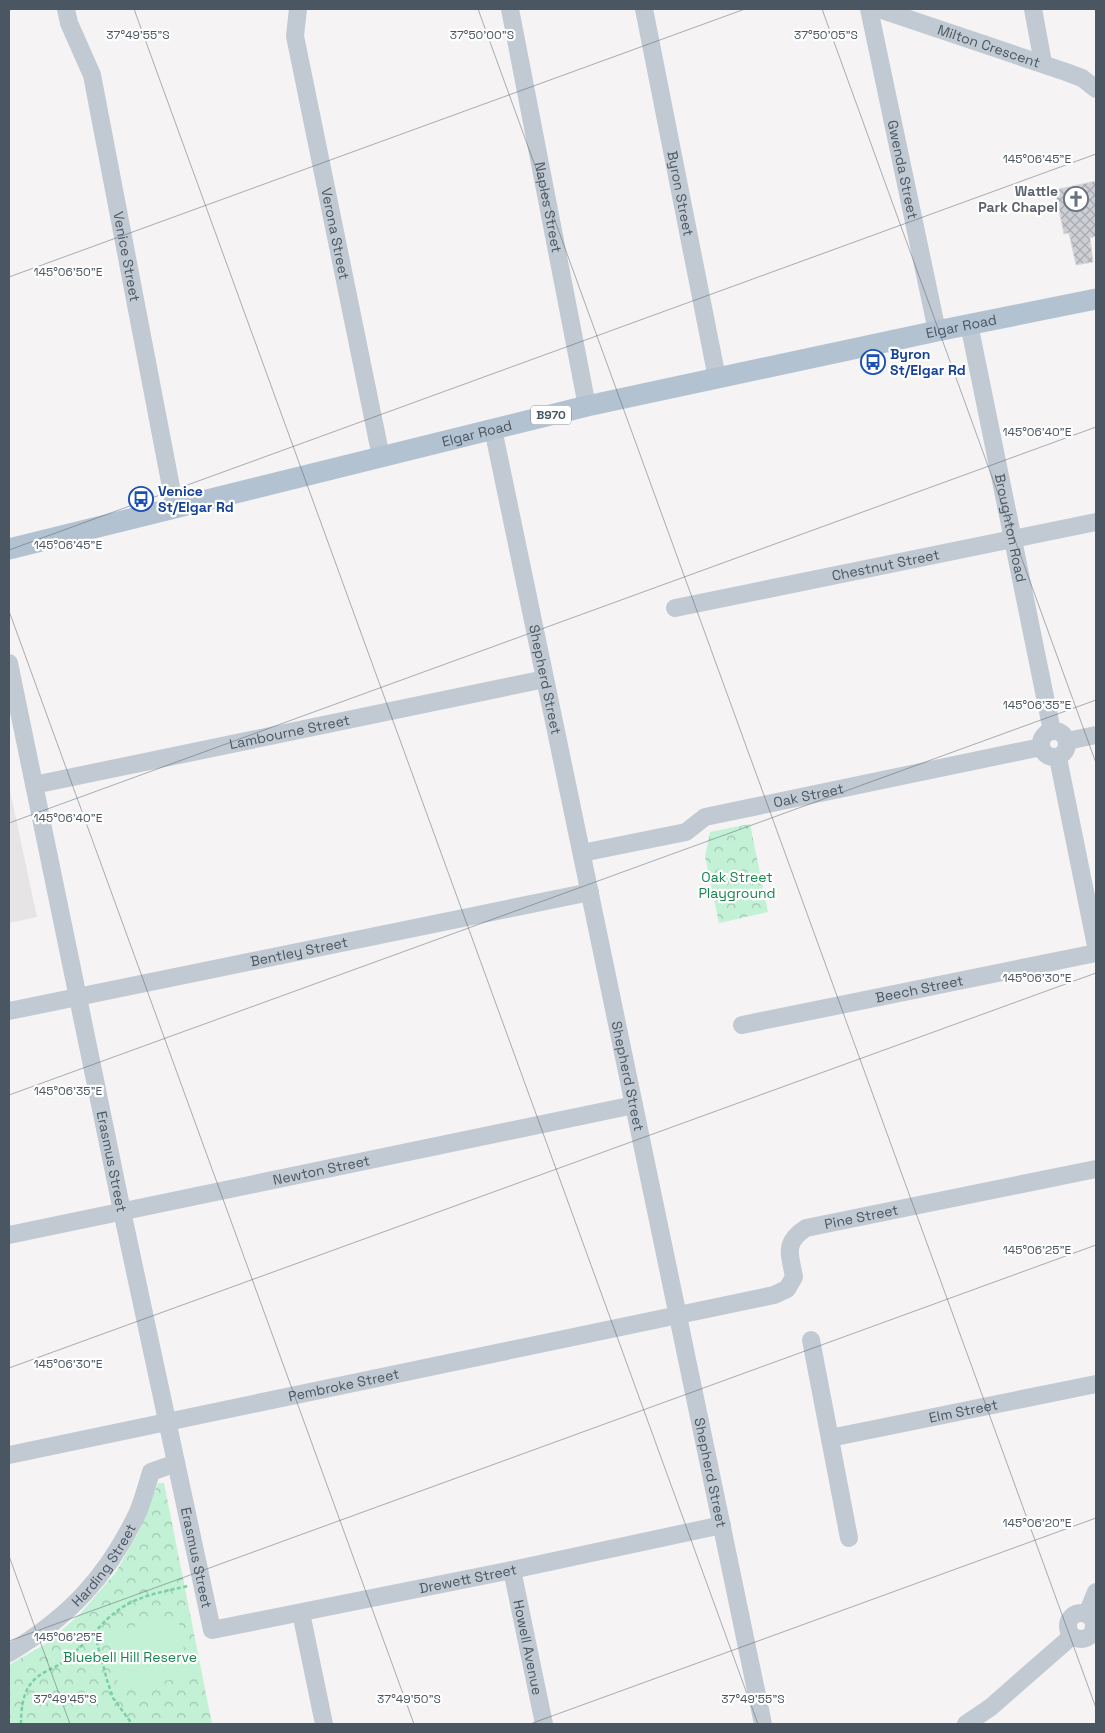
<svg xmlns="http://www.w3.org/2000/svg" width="1105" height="1733" viewBox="0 0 1105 1733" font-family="'Space Grotesk',sans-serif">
	<defs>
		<pattern id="park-crowns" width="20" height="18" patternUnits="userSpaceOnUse" patternTransform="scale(1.25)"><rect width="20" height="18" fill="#c3f1d5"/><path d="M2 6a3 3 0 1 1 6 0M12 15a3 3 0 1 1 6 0" fill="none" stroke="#a0c6b0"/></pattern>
		<pattern id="building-cross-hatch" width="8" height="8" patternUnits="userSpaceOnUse" patternTransform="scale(1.25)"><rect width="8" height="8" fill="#cdcfd5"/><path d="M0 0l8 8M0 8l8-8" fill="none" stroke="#a8abb0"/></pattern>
	</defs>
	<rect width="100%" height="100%" fill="#f5f3f3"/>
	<path fill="#e6e4e5" d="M9,786l28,131 -28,6z"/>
	<g fill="url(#park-crowns)">
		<path d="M750,824l18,88 -49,11 -14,-66 5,-25z"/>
		<path d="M158,1483h6l48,241h-203v-59l38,-22 33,-29 36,-42 24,-43z"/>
	</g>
	<path fill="#c3f1d5" d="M178,1618l11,58 -70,14 -11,-58z"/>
	<path fill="url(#building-cross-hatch)" stroke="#d7d9de" d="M1096,181v55l-6,2 3,24 -17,3 -7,-32 -5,1 -9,-44z"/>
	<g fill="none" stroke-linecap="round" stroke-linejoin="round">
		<g stroke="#7ad0a6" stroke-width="2.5" stroke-dasharray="4 2.5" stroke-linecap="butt">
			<path d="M95,1635l12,45 6,18 19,26"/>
			<path d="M21,1724c0,-16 2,-35 15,-46 8,-7 19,-10 27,-16 11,-8 20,-19 32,-27l1,-4c28,-33 52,-36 92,-45"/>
		</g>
		<g stroke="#c1cad2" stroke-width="18">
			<path id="s1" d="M66,9l3,14 23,52 83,433"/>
			<path id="s2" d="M298,9l-3,27 86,421"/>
			<path id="s3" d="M510,9l77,397"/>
			<path id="s4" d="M644,9l73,369"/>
			<path id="s5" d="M869,9l68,322"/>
			<path id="s6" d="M879,9l187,63 16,6 14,11"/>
			<path d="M1033,9l10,54"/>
			<path id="s7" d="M969,324l83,407"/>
			<path id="s8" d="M493,429l270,1295"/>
			<path id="s9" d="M675,608l421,-86"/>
			<path id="s10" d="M9,663l113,548 90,419 300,-60 210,-45"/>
			<circle cx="1054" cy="744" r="13"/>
			<path d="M1067,741l29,-6"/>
			<path d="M1058,758l38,188"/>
			<path id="s11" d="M34,785l511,-106"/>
			<path id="s12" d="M582,853l104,-21 19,-15 336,-70"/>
			<path id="s13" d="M9,1011l581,-119"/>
			<path id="s14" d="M742,1025l354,-72"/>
			<path id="s15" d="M9,1235l625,-130"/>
			<path d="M811,1340l38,198"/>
			<path id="s16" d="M830,1438l266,-54"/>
			<path id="s17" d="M9,1455l765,-160 13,-6 7,-12c-4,-23 -11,-34 12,-49l290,-59"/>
			<path id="s18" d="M512,1570l32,154"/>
			<circle cx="1081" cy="1626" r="13"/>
			<path d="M301,1613l23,111"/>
			<path d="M1087,1614l9,-22"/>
			<path id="s19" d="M9,1653c60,-36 99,-77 129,-141 5,-12 9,-27 13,-40l25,-9"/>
			<path d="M966,1724l25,-17 81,-71"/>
		</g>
		<path stroke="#b3c2d1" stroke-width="21" id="s20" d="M9,549l578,-143 350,-75 159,-32"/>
	</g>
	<path fill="none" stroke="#4a5661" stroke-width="1" stroke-opacity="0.45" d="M134,9l624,1715M478,9l618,1699M822,9l274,754M9,277l736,-268M9,550l1087,-396M9,611l405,1113M9,823l1087,-396M9,1095l1087,-395M9,1368l1087,-395M9,1556l61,168M9,1641l1087,-396M530,1724l566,-206"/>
	<defs>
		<symbol id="church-ring" viewBox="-11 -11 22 22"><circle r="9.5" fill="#fff" stroke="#6b7280" stroke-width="1.5"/><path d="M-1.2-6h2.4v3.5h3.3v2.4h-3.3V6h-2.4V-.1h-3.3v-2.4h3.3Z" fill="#6b7280"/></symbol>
		<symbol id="bus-ring" viewBox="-11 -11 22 22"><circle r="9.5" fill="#fff" stroke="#1a4fb4" stroke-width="1.5"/><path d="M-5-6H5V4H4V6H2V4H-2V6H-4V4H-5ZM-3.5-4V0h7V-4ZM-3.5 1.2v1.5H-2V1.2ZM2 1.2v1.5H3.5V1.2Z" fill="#1a4fb4"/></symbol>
	</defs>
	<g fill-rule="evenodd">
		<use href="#church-ring" x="1062" y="185" width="28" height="28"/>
		<use href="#bus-ring" x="859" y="348" width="28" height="28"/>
		<use href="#bus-ring" x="127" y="485" width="28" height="28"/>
	</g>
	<g text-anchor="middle" stroke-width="4.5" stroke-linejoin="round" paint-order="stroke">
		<rect fill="#fff" stroke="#808990" stroke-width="1" x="531" y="405.5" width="40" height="19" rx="4"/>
		<g font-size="12" font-weight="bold" fill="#4a5661">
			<text x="551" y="419">B970</text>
		</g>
		<g font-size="14" fill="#4a5661" stroke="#fff">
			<text dy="5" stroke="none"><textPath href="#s6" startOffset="116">Milton Crescent</textPath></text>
			<text dy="5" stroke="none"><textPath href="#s5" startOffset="164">Gwenda Street</textPath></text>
			<text dy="5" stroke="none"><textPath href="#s4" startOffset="188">Byron Street</textPath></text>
			<text dy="5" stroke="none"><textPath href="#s3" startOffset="202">Naples Street</textPath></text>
			<text dy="5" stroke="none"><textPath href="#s2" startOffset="229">Verona Street</textPath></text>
			<text dy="5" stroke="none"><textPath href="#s1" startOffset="256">Venice Street</textPath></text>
			<text dy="5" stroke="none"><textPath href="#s20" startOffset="978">Elgar Road</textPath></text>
			<text dy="5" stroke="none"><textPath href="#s20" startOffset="482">Elgar Road</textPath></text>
			<text dy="5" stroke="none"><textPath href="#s7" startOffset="208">Broughton Road</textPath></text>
			<text dy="5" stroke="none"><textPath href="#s9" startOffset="215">Chestnut Street</textPath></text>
			<text dy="5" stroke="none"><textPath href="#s8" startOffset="256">Shepherd Street</textPath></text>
			<text dy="5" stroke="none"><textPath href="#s11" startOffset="261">Lambourne Street</textPath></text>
			<text dy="5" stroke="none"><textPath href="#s12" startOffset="236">Oak Street</textPath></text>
			<text dy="5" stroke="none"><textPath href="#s13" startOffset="296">Bentley Street</textPath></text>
			<text dy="5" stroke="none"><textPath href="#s14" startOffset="181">Beech Street</textPath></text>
			<text dy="5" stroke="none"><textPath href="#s8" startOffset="661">Shepherd Street</textPath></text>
			<text dy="5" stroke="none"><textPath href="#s10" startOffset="509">Erasmus Street</textPath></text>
			<text dy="5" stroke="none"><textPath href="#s15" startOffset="319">Newton Street</textPath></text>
			<text dy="5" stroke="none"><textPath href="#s17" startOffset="922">Pine Street</textPath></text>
			<text dy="5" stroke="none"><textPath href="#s17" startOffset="342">Pembroke Street</textPath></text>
			<text dy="5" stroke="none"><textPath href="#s16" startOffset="136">Elm Street</textPath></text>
			<text dy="5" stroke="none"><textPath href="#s8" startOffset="1066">Shepherd Street</textPath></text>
			<text dy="5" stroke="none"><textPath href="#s10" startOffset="914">Erasmus Street</textPath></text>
			<text dy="5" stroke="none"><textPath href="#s19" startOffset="131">Harding Street</textPath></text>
			<text dy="5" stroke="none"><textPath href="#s10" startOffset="1249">Drewett Street</textPath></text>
			<text dy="5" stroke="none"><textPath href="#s18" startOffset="79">Howell Avenue</textPath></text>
		</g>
		<g font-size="14" font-weight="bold" fill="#5b616d" stroke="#fff" text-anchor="end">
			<text x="1058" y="196">Wattle<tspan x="1058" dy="16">Park Chapel</tspan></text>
		</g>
		<g font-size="14" font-weight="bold" fill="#164399" stroke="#fff" text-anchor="start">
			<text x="890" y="359">Byron<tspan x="890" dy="16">St/Elgar Rd</tspan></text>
			<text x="158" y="496">Venice<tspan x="158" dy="16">St/Elgar Rd</tspan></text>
		</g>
		<g font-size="14" fill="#17864f" stroke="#fff">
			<text x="737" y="882">Oak Street<tspan x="737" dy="16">Playground</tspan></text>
			<text x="130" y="1662">Bluebell Hill Reserve</text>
		</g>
	</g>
	<g font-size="12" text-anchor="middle" fill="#4a5661" stroke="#fff" stroke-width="4.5" stroke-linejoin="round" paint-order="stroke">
		<text x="138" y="39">37°49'55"S</text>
		<text x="482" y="39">37°50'00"S</text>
		<text x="826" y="39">37°50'05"S</text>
		<text x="1037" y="163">145°06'45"E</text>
		<text x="68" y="276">145°06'50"E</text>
		<text x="1037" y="436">145°06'40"E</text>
		<text x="68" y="549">145°06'45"E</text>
		<text x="1037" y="709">145°06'35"E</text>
		<text x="68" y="822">145°06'40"E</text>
		<text x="1037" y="982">145°06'30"E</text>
		<text x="68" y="1095">145°06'35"E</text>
		<text x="1037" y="1254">145°06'25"E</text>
		<text x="68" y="1368">145°06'30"E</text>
		<text x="1037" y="1527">145°06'20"E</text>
		<text x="68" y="1641">145°06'25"E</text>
		<text x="65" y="1703">37°49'45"S</text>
		<text x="409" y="1703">37°49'50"S</text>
		<text x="753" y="1703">37°49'55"S</text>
	</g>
	<rect width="1105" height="1733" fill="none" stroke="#4a5661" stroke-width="20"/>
</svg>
